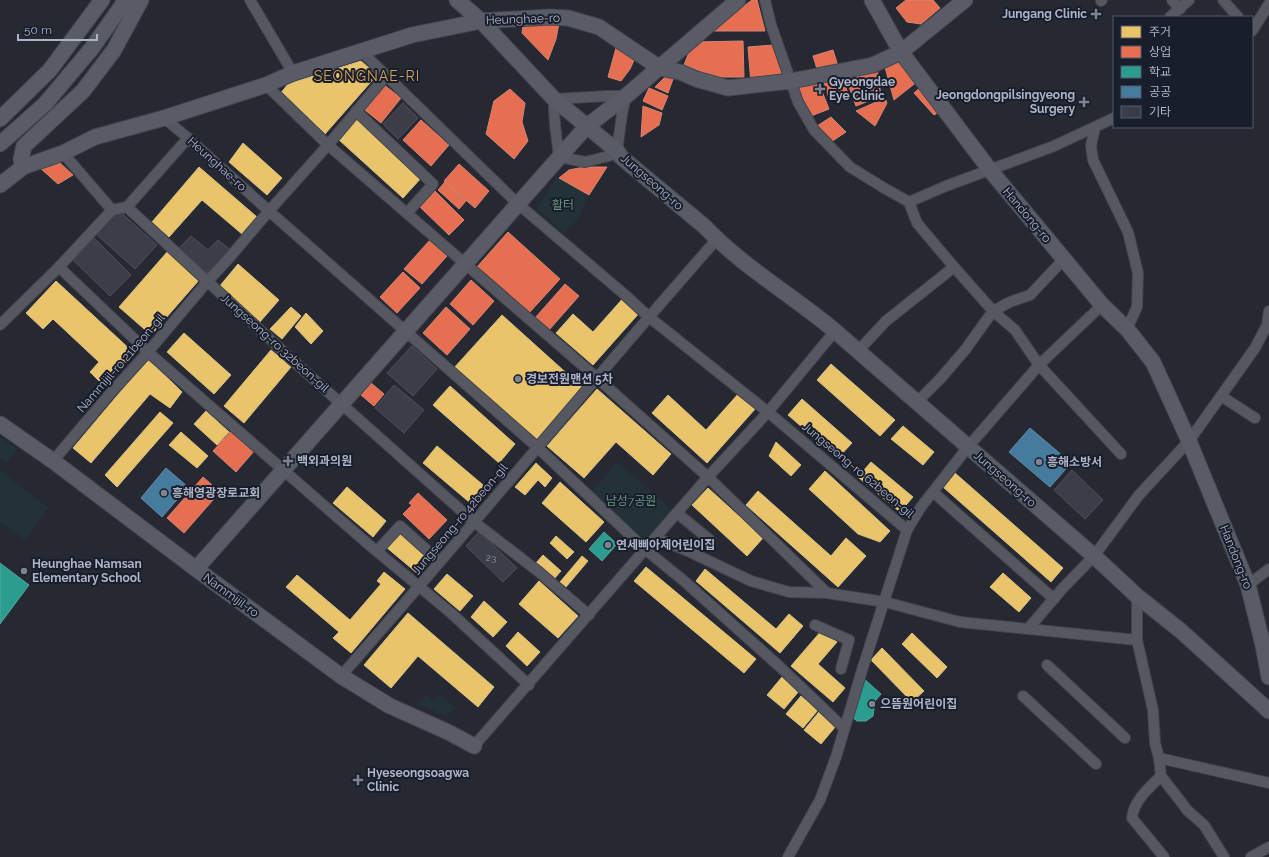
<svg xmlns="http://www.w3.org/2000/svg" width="1269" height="857" viewBox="0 0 1269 857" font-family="Raleway,'Noto Sans KR',sans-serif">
	<rect width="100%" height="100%" fill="#262932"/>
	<g fill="#233138">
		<path d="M557,177l32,18 -11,24 -14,14 -27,-25z"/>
		<path d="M0,437l17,12 -10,14 -7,-5z"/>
		<path d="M617,462l55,48 -27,30 -54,-48z"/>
		<path d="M0,470l48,38 -23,32 -25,-18z"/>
		<path d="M439,694l17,14 -10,8 -28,-12 9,-9 6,6z"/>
	</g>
	<g fill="#e9c46a" stroke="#d7bf85">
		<path d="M361,61l16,14 -52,59 -45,-40 8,-10z"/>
		<path d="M357,117l65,60 -19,21 -65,-59z"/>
		<path d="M243,143l39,35 -15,17 -38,-33z"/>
		<path d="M199,167l58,50 -15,17 -40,-34 -33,37 -17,-15z"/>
		<path d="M168,251l32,28 -49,56 -32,-28z"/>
		<path d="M238,264l41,36 -20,23 -40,-36z"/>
		<path d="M56,281l78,72 -30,33 -14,-14 9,-10 -46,-43 -10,10 -17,-16z"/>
		<path d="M625,296l16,15 -48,54 -37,-32 17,-19 20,18z"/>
		<path d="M291,307l10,9 -19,23 -12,-10z"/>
		<path d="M306,313l17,18 -12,13 -16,-17z"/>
		<path d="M502,315l81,73 -48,55 -82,-74z"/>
		<path d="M184,333l47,42 -17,19 -47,-42z"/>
		<path d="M271,350l20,17 -47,56 -20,-17z"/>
		<path d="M148,359l34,33 -12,16 -20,-14 -59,69 -18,-15z"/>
		<path d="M831,364l64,56 -15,16 -63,-56z"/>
		<path d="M450,386l65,58 -16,19 -66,-58z"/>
		<path d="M597,389l74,65 -18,21 -37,-33 -32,36 -37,-32z"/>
		<path d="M739,393l17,15 -49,55 -55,-50 16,-18 38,35z"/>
		<path d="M802,399l50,44 -14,15 -50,-43z"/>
		<path d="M206,411l23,21 -12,13 -23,-21z"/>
		<path d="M160,412l13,11 -56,64 -12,-12z"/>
		<path d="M903,426l31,26 -11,13 -32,-26z"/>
		<path d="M181,432l27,24 -11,12 -28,-23z"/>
		<path d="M776,442l25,23 -10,11 -22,-20z"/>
		<path d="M437,446l52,44 -14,17 -52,-44z"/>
		<path d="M871,462l42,35 -13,15 -42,-35z"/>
		<path d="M536,463l16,15 -7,9 -7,-7 -13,15 -10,-8z"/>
		<path d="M825,471l65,60 -10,11 -22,-8 -49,-45z"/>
		<path d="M955,473l108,95 -12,14 -108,-95z"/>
		<path d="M560,482l44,40 -18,20 -44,-39z"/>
		<path d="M347,487l39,34 -13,16 -40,-34z"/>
		<path d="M708,488l55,50 -16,18 -55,-51z"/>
		<path d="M758,491l73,65 15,-18 20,18 -28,31 -92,-82z"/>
		<path d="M400,529l32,27 -15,17 -31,-26z"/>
		<path d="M556,536l18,16 -7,7 -17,-16z"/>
		<path d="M543,555l18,16 -7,8 -18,-16z"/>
		<path d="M582,556l6,5 -22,26 -6,-5z"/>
		<path d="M646,567l110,92 -12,14 -110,-92z"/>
		<path d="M705,569l71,60 13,-15 14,12 -23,27 -84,-72z"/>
		<path d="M384,572l21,17 -54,64 -18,-15 6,-6 -53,-45 11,-12 53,45 31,-36 -4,-3z"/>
		<path d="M1003,573l28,25 -12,14 -29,-25z"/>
		<path d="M447,574l26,22 -13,15 -26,-22z"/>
		<path d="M539,581l39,35 -20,22 -39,-34z"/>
		<path d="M484,601l23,21 -14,15 -22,-20z"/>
		<path d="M408,613l86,74 -16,20 -60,-51 -27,32 -27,-23z"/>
		<path d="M822,630l15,12 -19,22 27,24 -12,14 -42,-36z"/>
		<path d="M518,632l22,20 -13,14 -21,-20z"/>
		<path d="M912,633l35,34 -10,11 -35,-34z"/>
		<path d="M882,648l42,43 -12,11 -41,-42z"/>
		<path d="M782,677l17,14 -15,18 -17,-14z"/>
		<path d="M801,696l17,14 -15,18 -17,-14z"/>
		<path d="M819,712l17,14 -15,18 -17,-14z"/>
	</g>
	<g fill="#e76f51" stroke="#d68374">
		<path d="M752,0h5l8,31h-55z"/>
		<path d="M906,0h27l7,8 -19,16 -14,-2 -11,-14z"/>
		<path d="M559,23l-3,16 -8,21 -26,-27 1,-7z"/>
		<path d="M743,41l1,36h-28l-32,-12 9,-23z"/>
		<path d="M773,45l13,37 -35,2 -3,-37z"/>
		<path d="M616,48l19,10 -5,11 -9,12 -13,-4z"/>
		<path d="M833,50l5,16 -20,6 -5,-16z"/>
		<path d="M902,57l16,24 -24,19 -9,-33z"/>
		<path d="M877,68l4,28 -25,10 -11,-31z"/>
		<path d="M841,73l7,21 -19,4 -6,-19z"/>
		<path d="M667,75l6,4 -5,14 -13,-6z"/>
		<path d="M817,79l12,30 -18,7 -15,-33z"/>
		<path d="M384,85l17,13 -20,25 -16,-13z"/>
		<path d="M923,85l19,25 -8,5 -20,-22z"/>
		<path d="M649,88l19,8 -6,14 -19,-9z"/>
		<path d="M510,89l15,14 -3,19 6,19 -14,18 -28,-25 8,-33z"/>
		<path d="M885,98l2,5 -12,23 -19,-15z"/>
		<path d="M643,106l19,7 -3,12 -18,12z"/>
		<path d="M831,117l15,15 -15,10 -14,-16z"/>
		<path d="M421,120l28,25 -18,21 -28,-26z"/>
		<path d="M60,163l13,12 -15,9 -19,-17z"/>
		<path d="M459,164l30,27 -14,17 -31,-27z"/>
		<path d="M584,167h23l-18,28 -30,-17 10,-8z"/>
		<path d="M445,182l21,19 -7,8 -21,-19z"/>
		<path d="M435,191l29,29 -15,15 -29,-28z"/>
		<path d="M508,232l52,47 -31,34 -52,-46z"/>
		<path d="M430,240l17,16 -25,28 -18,-15z"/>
		<path d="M403,272l17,16 -23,25 -17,-16z"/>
		<path d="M471,280l23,21 -21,24 -23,-21z"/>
		<path d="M565,284l14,12 -30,34 -14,-12z"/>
		<path d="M446,307l24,22 -23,26 -24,-22z"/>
		<path d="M371,383l13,11 -10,12 -13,-11z"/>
		<path d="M232,430l23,20 -19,22 -23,-21z"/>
		<path d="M203,477l17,15 -36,41 -17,-15z"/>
		<path d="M418,493l29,27 -18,19 -26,-25 9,-9 -3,-2z"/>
	</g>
	<g fill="#2a9d8f" stroke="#52a49f">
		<path d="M604,532l13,12 -15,17 -13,-12z"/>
		<path d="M0,563l29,22 -29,39z"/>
		<path d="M863,678l18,16 -6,7 -2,15 -7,5h-9l-5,-4z"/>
	</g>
	<g fill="#457b9d" stroke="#648ca9">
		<path d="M1030,428l41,35 -21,24 -41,-35z"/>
		<path d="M166,468l22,19 -26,30 -21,-19z"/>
	</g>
	<g fill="#3b3e48" stroke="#4d505a">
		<path d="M403,103l15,15 -20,21 -15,-15z"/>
		<path d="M118,210l39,35 -22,24 -39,-35z"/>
		<path d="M92,236l39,39 -21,21 -39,-38z"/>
		<path d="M191,236l17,14 10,-10 14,11 -19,22 -10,-1 -26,-22z"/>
		<path d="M412,346l25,23 -24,27 -26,-23z"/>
		<path d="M394,385l30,25 -20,23 -29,-25z"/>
		<path d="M1072,470l31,30 -18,19 -31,-29z"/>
		<path d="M479,532l38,36 -14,14 -37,-36z"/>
	</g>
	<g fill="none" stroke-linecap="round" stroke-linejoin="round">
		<defs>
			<g id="street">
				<path d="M250,0l43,73"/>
				<path d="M765,0l6,25 27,77 16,28 36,37 34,21 25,14"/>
				<path d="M1172,0l8,9"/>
				<path d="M1223,0l15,17"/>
				<path d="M1101,1l1,-1"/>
				<path d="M1170,17l19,-17"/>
				<path d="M1252,31l17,-27"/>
				<path d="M361,51l157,153 106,90 25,23 119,95 139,118"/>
				<path d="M266,85l62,60 268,232 112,100 119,116"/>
				<path d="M607,96h19l-4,18 -5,37 -8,5 -24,6 -26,-5c-2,-19 -6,-38 -5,-58z"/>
				<path d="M356,111l77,73 -26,29"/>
				<path d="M164,118l24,20 81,73 268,236 109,103 38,31 95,85 65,62"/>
				<path d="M1095,127l-4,19 2,14 35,72 10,41 -1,34 -10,22"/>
				<path d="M63,153l49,57"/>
				<path d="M909,202l8,21 37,44 39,44 22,19 24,35 82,89"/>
				<path d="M909,202l37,-16 108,-40 60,-28"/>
				<path d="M127,207l61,-69"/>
				<path d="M59,267l89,85 220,192 83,69 78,72"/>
				<path d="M0,325l59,-58 53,-57 15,-3 173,160 174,155 65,50 50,43"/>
				<path d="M858,351l28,-30 68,-54"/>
				<path d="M1221,396l34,22"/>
				<path d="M917,402l23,-23 25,-29 28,-39 17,-9 20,-7 34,-36"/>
				<path d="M53,461l55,-65 40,-44 60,-71 22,-24 39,-46 59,-66 58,-69"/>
				<path d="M933,492l121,107"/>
				<path d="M677,513l33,27"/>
				<path d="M656,538l34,14 61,29 38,11 38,1 58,9 75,20 177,18v-44"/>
				<path d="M377,551l23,-25 39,35"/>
				<path d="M1248,585l21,-16"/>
				<path d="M815,625l34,15 -8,29"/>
				<path d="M1028,629l34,-40 32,-33 45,-61 50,-54 66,-93 12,-23 2,-14"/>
				<path d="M1137,640l16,70 2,33 4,15 110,25"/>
				<path d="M1047,665l78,73"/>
				<path d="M341,676c127,-144 249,-293 376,-437"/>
				<path d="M1023,696l73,68"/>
				<path d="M474,746l234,-269 60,-65 67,-81"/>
				<path d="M1159,758l2,18 27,35 16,14 20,32"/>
				<path d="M1161,776c-12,12 -27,24 -29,42l32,39"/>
				<path d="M788,857l32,-57 16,-43 27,-90 44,-137 14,-23 47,-60 71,-82 63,-60"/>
				<path d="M1251,857l18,-10"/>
			</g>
			<g id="secondary">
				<path d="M457,0l24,21 73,78 63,52 4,6 83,69c39,41 88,69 131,105l259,225 43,40 44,35 88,80"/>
				<path d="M872,0l29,52 89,118 112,135 25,24 26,33 36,79 59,144 15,60 6,32"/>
				<path d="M0,119l50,-49 52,-70"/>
				<path d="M0,144l45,-40 47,-56 29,-41 4,-7"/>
				<path d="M23,167l-2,-8 3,-13 59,-55 31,-41 27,-50"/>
				<path d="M0,185l23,-18 40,-14 32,-16 69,-19 102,-33 27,-12 119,-38 69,-14 68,-4 19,1 31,9 61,41 20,4 16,7 32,9 63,-7 82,-16 28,-13 64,-52"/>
				<path d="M0,424l53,37 143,108 145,107 49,30 58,26 26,14"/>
				<path d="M196,569l390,-442 40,-31 112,-96"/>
			</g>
		</defs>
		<use href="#street" stroke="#42444b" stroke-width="12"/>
		<use href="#secondary" stroke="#43464f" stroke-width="17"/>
		<use href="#street" stroke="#565861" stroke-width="10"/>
		<use href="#secondary" stroke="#595c66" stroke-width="15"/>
	</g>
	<g fill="#7e8392" stroke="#191e2d" stroke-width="1.5">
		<path d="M1094 8h4v4h4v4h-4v4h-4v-4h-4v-4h4z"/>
		<path d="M818 83h4v4h4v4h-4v4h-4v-4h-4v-4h4z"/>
		<path d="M1082 96h4v4h4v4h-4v4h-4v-4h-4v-4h4z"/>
		<circle cx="518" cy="379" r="4"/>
		<path d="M286 455h4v4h4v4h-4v4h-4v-4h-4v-4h4z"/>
		<circle cx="1039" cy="462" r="4"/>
		<circle cx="164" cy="493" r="4"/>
		<circle cx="608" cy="545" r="4"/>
		<circle cx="24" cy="571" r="4"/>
		<circle cx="872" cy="704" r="4"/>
		<path d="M356 774h4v4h4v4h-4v4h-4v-4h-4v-4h4z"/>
	</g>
	<g text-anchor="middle" stroke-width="4" stroke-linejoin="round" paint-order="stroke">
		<g font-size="10" fill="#9196a6">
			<text x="491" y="561">23</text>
		</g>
		<g font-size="12" font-weight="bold" fill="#aeb3c5" stroke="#191e2d" text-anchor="start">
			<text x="1087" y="18" text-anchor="end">Jungang Clinic</text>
			<text x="829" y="86">Gyeongdae<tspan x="829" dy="14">Eye Clinic</tspan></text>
			<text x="1075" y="99" text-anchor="end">Jeongdongpilsingyeong<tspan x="1075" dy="14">Surgery</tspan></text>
			<text x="526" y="383">경보전원맨션 5차</text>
			<text x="297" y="465">백외과의원</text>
			<text x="1047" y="466">흥해소방서</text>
			<text x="172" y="497">흥해영광장로교회</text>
			<text x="616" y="549">연세삐아제어린이집</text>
			<text x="32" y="568">Heunghae Namsan<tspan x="32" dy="14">Elementary School</tspan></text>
			<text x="880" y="708">으뜸원어린이집</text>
			<text x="367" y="777">Hyeseongsoagwa<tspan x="367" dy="14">Clinic</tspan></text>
		</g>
		<g font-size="12" fill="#aeb3c5" stroke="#191e2d">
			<text transform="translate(523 19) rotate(-2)" y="4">Heunghae-ro</text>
			<text transform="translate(217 164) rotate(42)" y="4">Heunghae-ro</text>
			<text transform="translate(652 182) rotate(41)" y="4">Jungseong-ro</text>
			<text transform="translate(1027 215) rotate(50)" y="4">Handong-ro</text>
			<text transform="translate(275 343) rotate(42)" y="4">Jungseong-ro 32beon-gil</text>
			<text transform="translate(121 363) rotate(-49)" y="4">Nammijil-ro 21beon-gil</text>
			<text transform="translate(858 470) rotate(40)" y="4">Jungseong-ro 62beon-gil</text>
			<text transform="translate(1005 479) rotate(41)" y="4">Jungseong-ro</text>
			<text transform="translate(460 519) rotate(-50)" y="4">Jungseong-ro 42beon-gil</text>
			<text transform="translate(1236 557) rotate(68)" y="4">Handong-ro</text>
			<text transform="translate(231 595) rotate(36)" y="4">Nammijil-ro</text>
		</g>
		<g font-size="12" fill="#669579" stroke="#191e2d">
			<text x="563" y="209">활터</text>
			<text x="631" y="505">남성7공원</text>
		</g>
		<g font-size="14" letter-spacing="1" fill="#d3a35b" stroke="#191e2d">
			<text x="367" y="81">SEONGNAE-RI</text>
		</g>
	</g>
	<rect x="1113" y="16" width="140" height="112" fill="#191e2d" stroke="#555a6a"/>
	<rect x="1121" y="26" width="20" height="12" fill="#e9c46a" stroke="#555a6a"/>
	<text x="1149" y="36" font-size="12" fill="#aeb3c5">주거</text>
	<rect x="1121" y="46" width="20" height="12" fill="#e76f51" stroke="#555a6a"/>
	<text x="1149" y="56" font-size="12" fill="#aeb3c5">상업</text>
	<rect x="1121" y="66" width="20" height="12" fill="#2a9d8f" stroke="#555a6a"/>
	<text x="1149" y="76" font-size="12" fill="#aeb3c5">학교</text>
	<rect x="1121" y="86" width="20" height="12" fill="#457b9d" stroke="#555a6a"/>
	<text x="1149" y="96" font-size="12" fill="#aeb3c5">공공</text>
	<rect x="1121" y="106" width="20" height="12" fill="#3b3e48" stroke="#555a6a"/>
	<text x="1149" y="116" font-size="12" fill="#aeb3c5">기타</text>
	<path d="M18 34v6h79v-6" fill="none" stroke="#aeb3c5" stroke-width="2"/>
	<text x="24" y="34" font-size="12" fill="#aeb3c5" stroke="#191e2d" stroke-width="3" paint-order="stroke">50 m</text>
</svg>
